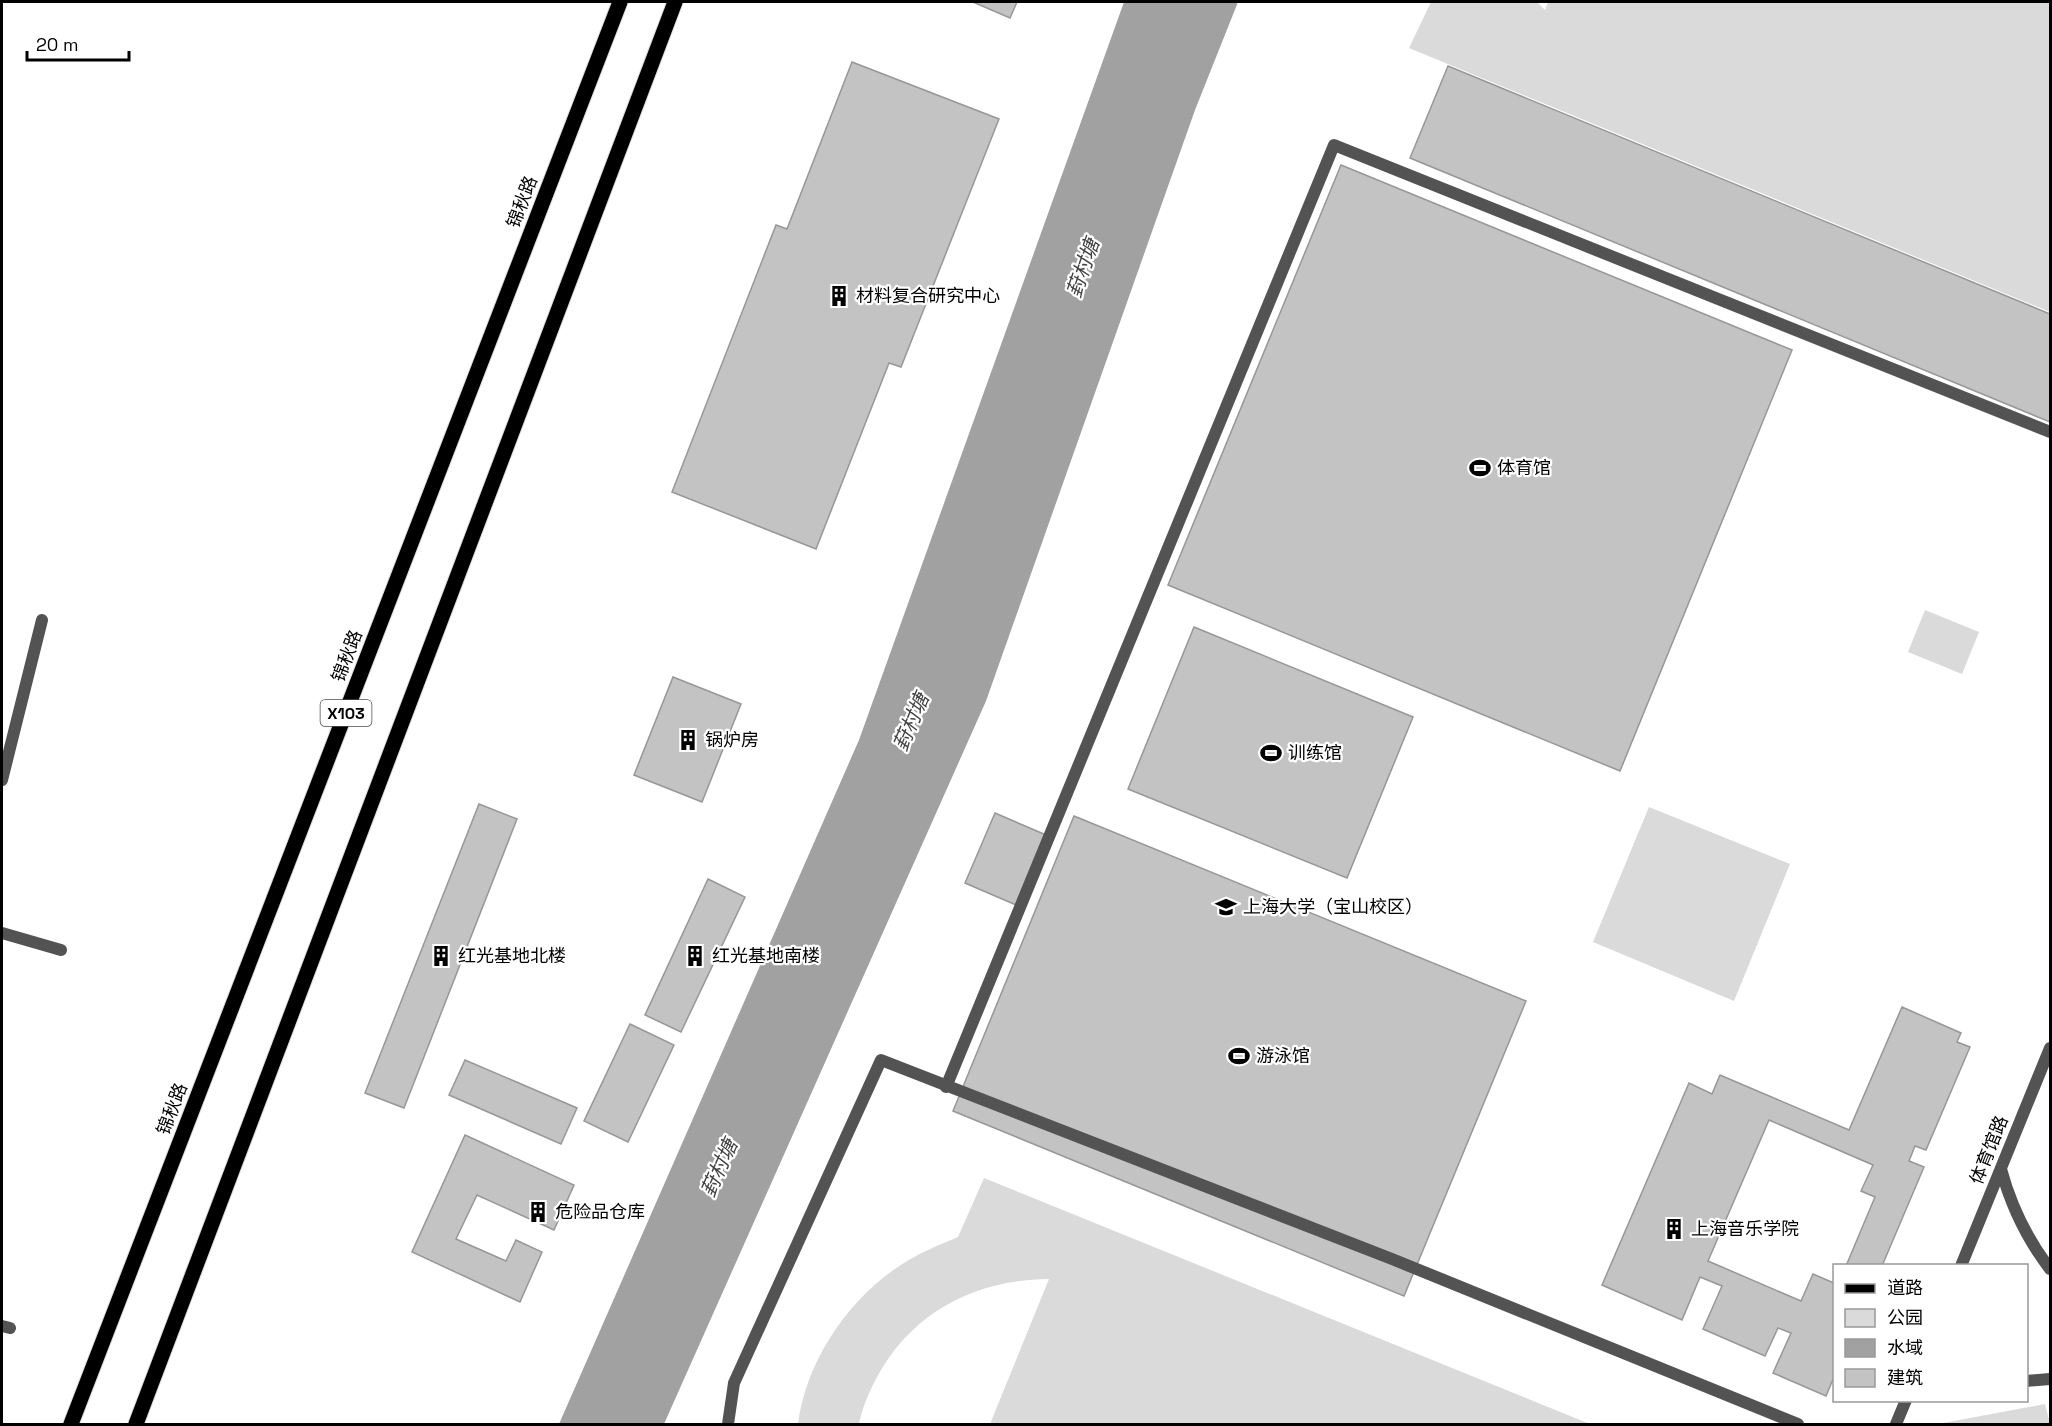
<svg xmlns="http://www.w3.org/2000/svg" width="2052" height="1426" viewBox="0 0 2052 1426" font-family="'Space Grotesk','Noto Sans SC',sans-serif">
	<rect width="100%" height="100%" fill="#fff"/>
	<g fill="#dadada">
		<path d="M1431,2h106l8,8 3,-8h502v310l-641,-264z"/>
		<path d="M1925,610l54,22 -17,42 -54,-22z"/>
		<path d="M1649,807l141,57 -56,137 -141,-59z"/>
		<path d="M984,1178l606,246h-600l59,-145c-73,1 -136,32 -172,98 -8,15 -15,31 -18,47h-61c8,-63 51,-127 106,-161 17,-11 35,-18 54,-26z"/>
		<path d="M2045,1404l5,20h-112z"/>
	</g>
	<path fill="#a1a1a1" d="M1124,2h114l-43,108 -209,591 -322,723h-105l300,-684z"/>
	<g fill="#c3c3c3" stroke="#979797" stroke-width="1.5">
		<path d="M973,2h44l-7,16z"/>
		<path d="M852,62l147,57 -98,248 -12,-4 -73,186 -144,-57 104,-267 11,4z"/>
		<path d="M1448,66l602,248v108l-640,-264z"/>
		<path d="M1341,165l451,185 -172,421 -452,-186z"/>
		<path d="M1194,627l219,90 -66,161 -219,-89z"/>
		<path d="M673,677l68,27 -39,98 -68,-27z"/>
		<path d="M479,804l38,15 -113,289 -39,-15z"/>
		<path d="M995,813l51,22 -30,70 -51,-22z"/>
		<path d="M1074,816l452,185 -122,295 -451,-185z"/>
		<path d="M708,879l37,18 -64,135 -36,-17z"/>
		<path d="M1902,1007l59,26 -4,9 13,5 -44,103 -11,-4 -6,15 15,6 -42,99h-36l29,-69 -14,-6 12,-26 -104,-45 -61,141 93,40 12,-27 21,9v94l-8,19 -53,-23 18,-40 -13,-5 -13,28 -62,-27 19,-43 -22,-9 -18,43 -80,-35 87,-202 23,11 8,-19 129,55z"/>
		<path d="M630,1024l44,21 -46,97 -44,-21z"/>
		<path d="M465,1060l112,48 -16,36 -112,-49z"/>
		<path d="M465,1135l109,50 -20,45 -77,-35 -21,44 50,22 10,-21 26,12 -22,50 -108,-50z"/>
	</g>
	<g fill="none" stroke-linecap="round" stroke-linejoin="round">
		<defs>
			<g id="primary">
				<path d="M71,1424l549,-1422"/>
				<path d="M136,1424l539,-1422"/>
			</g>
		</defs>
		<use href="#primary" stroke="#dbdbdb" stroke-width="17"/>
		<g stroke="#535353" stroke-width="12">
			<path d="M2,780l40,-160"/>
			<path d="M2,933l59,17"/>
			<path d="M946,1087l388,-942 716,287"/>
			<path d="M2001,1169c10,37 26,70 49,100"/>
			<path d="M2,1326l8,2"/>
			<path d="M728,1424l6,-41 147,-323 511,199 406,165"/>
		</g>
		<g stroke="#535353" stroke-width="12">
			<path d="M1961,1266l89,-218"/>
			<path d="M2026,1381l24,-2"/>
			<path d="M1896,1424l10,-24"/>
		</g>
		<use href="#primary" stroke="#000" stroke-width="15"/>
	</g>
	<defs>
		<symbol id="building-bare" viewBox="-9 -9 18 18"><path d="M-4-6H4V6H1V3H-1V6H-4ZM-2.5-4.3h1.7v1.8h-1.7ZM.8-4.3h1.7v1.8H.8ZM-2.5-1h1.7V.8h-1.7ZM.8-1h1.7V.8H.8Z" fill="#000" stroke="#fff" stroke-width="2.5" paint-order="stroke"/></symbol>
		<symbol id="stadium-bare" viewBox="-9 -9 18 18"><path d="M0-5a6.5 5 0 1 0 0 10a6.5 5 0 1 0 0-10ZM-3.5-1.8h7v3.6h-7Z" fill="#000" stroke="#fff" stroke-width="2.5" paint-order="stroke"/></symbol>
		<symbol id="university-bare" viewBox="-9 -9 18 18"><path d="M0-5L7-2L0 1L-7-2ZM-4 1L0 2.5L4 1V4Q0 6-4 4Z" fill="#000" stroke="#fff" stroke-width="2.5" paint-order="stroke"/></symbol>
	</defs>
	<g fill-rule="evenodd">
		<use href="#building-bare" x="824" y="281" width="30" height="30"/>
		<use href="#stadium-bare" x="1465" y="453" width="30" height="30"/>
		<use href="#building-bare" x="673" y="725" width="30" height="30"/>
		<use href="#stadium-bare" x="1256" y="738" width="30" height="30"/>
		<use href="#university-bare" x="1211" y="892" width="30" height="30"/>
		<use href="#building-bare" x="426" y="941" width="30" height="30"/>
		<use href="#building-bare" x="680" y="941" width="30" height="30"/>
		<use href="#stadium-bare" x="1224" y="1041" width="30" height="30"/>
		<use href="#building-bare" x="523" y="1197" width="30" height="30"/>
		<use href="#building-bare" x="1659" y="1214" width="30" height="30"/>
	</g>
	<g text-anchor="middle" stroke-width="4.5" stroke-linejoin="round" paint-order="stroke">
		<rect fill="#fff" stroke="#4c4c4c" stroke-width="1.5" x="320.5" y="700" width="51" height="26" rx="4.5"/>
		<g font-size="16" font-weight="bold" fill="#000">
			<text x="346" y="719">X103</text>
		</g>
		<g font-size="18" fill="#000" stroke="#fff">
			<text transform="translate(522 202) rotate(-69)" y="6">锦秋路</text>
			<text transform="translate(347 656) rotate(-69)" y="6">锦秋路</text>
			<text transform="translate(172 1109) rotate(-69)" y="6">锦秋路</text>
			<text transform="translate(1989 1150) rotate(-68)" y="6">体育馆路</text>
		</g>
		<g font-size="18" fill="#000" stroke="#fff" text-anchor="start">
			<text x="856" y="302">材料复合研究中心</text>
			<text x="1497" y="474">体育馆</text>
			<text x="705" y="746">锅炉房</text>
			<text x="1288" y="759">训练馆</text>
			<text x="1243" y="913">上海大学（宝山校区）</text>
			<text x="458" y="962">红光基地北楼</text>
			<text x="712" y="962">红光基地南楼</text>
			<text x="1256" y="1062">游泳馆</text>
			<text x="555" y="1218">危险品仓库</text>
			<text x="1691" y="1235">上海音乐学院</text>
		</g>
		<g font-size="20" font-style="italic" fill="#424242" stroke="#fff">
			<text transform="translate(1083 268) rotate(-71)" y="7">葑村塘</text>
			<text transform="translate(911 722) rotate(-67)" y="7">葑村塘</text>
			<text transform="translate(719 1168) rotate(-66)" y="7">葑村塘</text>
		</g>
	</g>
	<rect width="2052" height="1426" fill="none" stroke="#000000" stroke-width="6"/>
	<rect x="1833" y="1264" width="195" height="138" fill="#ffffff" stroke="#999999" stroke-width="1.5"/>
	<rect x="1845" y="1284" width="30" height="9" fill="#000000" stroke="#999999" stroke-width="1.5"/>
	<text x="1887" y="1294" font-size="18" fill="#000000">道路</text>
	<rect x="1845" y="1309" width="30" height="18" fill="#dadada" stroke="#999999" stroke-width="1.5"/>
	<text x="1887" y="1324" font-size="18" fill="#000000">公园</text>
	<rect x="1845" y="1339" width="30" height="18" fill="#a1a1a1" stroke="#999999" stroke-width="1.5"/>
	<text x="1887" y="1354" font-size="18" fill="#000000">水域</text>
	<rect x="1845" y="1369" width="30" height="18" fill="#c3c3c3" stroke="#999999" stroke-width="1.5"/>
	<text x="1887" y="1384" font-size="18" fill="#000000">建筑</text>
	<path d="M27 51v9h102v-9" fill="none" stroke="#000000" stroke-width="3"/>
	<text x="36" y="51" font-size="18" fill="#000000" stroke="#ffffff" stroke-width="4.5" paint-order="stroke">20 m</text>
</svg>
